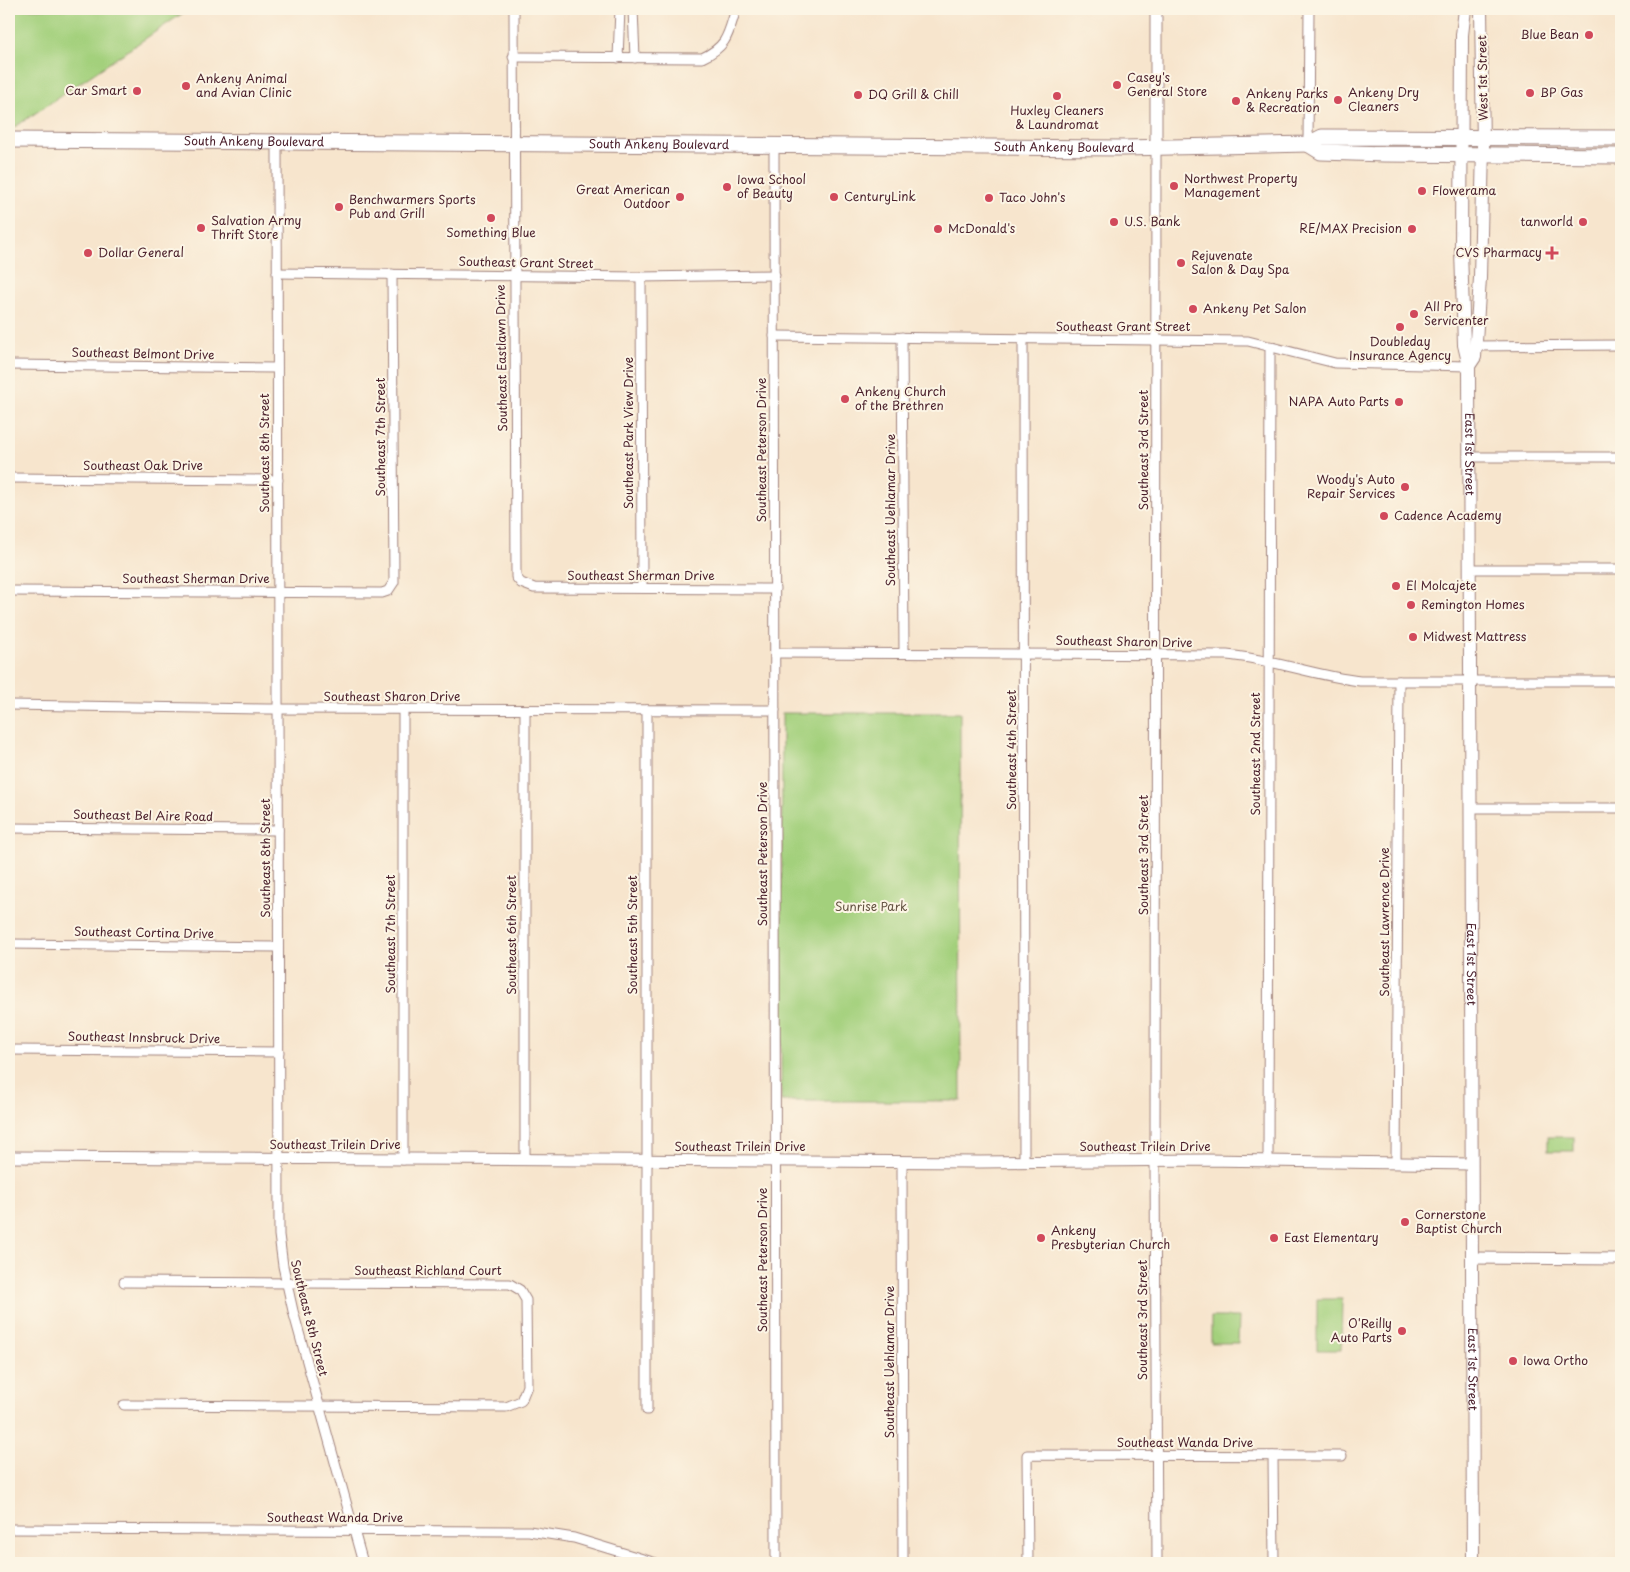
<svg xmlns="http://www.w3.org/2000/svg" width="1630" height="1572" viewBox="0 0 1630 1572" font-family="'Playpen Sans',sans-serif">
	<rect width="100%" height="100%" fill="#fcf5e5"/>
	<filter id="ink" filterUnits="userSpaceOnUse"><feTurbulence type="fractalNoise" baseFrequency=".02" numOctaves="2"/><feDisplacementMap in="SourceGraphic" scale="10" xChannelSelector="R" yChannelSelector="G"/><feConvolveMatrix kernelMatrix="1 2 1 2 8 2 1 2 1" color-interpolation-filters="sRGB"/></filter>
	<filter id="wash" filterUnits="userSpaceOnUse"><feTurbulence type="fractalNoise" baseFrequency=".0096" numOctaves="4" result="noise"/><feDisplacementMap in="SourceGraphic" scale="20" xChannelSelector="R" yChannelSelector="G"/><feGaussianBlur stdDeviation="1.12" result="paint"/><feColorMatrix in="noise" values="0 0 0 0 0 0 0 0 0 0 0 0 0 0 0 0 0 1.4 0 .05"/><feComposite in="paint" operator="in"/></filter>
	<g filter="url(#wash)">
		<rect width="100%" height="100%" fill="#f7e5cd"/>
		<g fill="#a3d07c" stroke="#767854">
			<path d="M9,9h180l-180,122z"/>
			<path d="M782,713h178l1,388h-180z"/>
			<rect x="1548" y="1137" width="26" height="14"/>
			<path d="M1317,1299h25l-1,51h-24z"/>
			<path d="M1211,1317h28l-1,26h-27z"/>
		</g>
	</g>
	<g filter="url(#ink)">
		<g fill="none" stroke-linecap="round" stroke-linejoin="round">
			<defs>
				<g id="minor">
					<path d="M514,9l2,568 5,6 13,5 241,1"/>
					<path d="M633,9l2,49"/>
					<path d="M513,57l189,1c26,-12 26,-24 34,-49"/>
					<path d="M618,58l2,-49"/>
					<path d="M277,142l2,1093 4,31 10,45 70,252"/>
					<path d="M1308,144l1,-135"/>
					<path d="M774,146l2,1417"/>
					<path d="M1156,148l-1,1013 2,402"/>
					<path d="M277,273l364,4 134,-2"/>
					<path d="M641,277l1,311"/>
					<path d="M774,336l474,5 87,22 134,3"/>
					<path d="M902,337l2,316"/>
					<path d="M1023,339l1,822"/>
					<path d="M1476,346l145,-1"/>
					<path d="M9,365l268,3"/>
					<path d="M1469,457h152"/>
					<path d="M9,478l269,2"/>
					<path d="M1470,569h151"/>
					<path d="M9,591l373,2 6,-2 6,-9 -2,-308"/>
					<path d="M775,653l452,2c46,4 88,21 133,26h261"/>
					<path d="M9,705l258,4 508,1"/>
					<path d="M647,710v700"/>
					<path d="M1470,808h151"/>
					<path d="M9,828l269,2"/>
					<path d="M9,944l269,3"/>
					<path d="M9,1050l270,2"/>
					<path d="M403,1160v-451"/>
					<path d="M525,1160v-450"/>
					<path d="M902,1161l1,402"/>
					<path d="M1268,1162l2,-816"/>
					<path d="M1396,1163l3,-482"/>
					<path d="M124,1405l382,2 15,-6 6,-15 -1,-86 -6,-10 -10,-6 -386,-2"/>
					<path d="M1273,1456l1,107"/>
					<path d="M9,1529l520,2 45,7 82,25"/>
					<path d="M1028,1563l-1,-108 315,1"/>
				</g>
				<g id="tertiary">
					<path d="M1156,148v-139"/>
					<path d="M9,1157l971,5 224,-2 267,4"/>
					<path d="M1472,1258l149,1"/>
				</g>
				<g id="secondary">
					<path id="s1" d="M1465,9l-3,26 -1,215 3,95 5,21 4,1197"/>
					<path d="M1469,366l6,-9 5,-79 3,-131 -2,-138"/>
				</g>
				<g id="primary">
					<path id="s2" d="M9,140l1115,8 184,-4 14,-7 299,1"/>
					<path d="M1308,144l13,8 63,2 237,2"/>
				</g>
			</defs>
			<use href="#minor" stroke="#a0827c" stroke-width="11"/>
			<use href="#tertiary" stroke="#a0827c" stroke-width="13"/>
			<use href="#secondary" stroke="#a0827c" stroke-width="14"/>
			<use href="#primary" stroke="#a0827c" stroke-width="17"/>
			<use href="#minor" stroke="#fff" stroke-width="9"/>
			<use href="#tertiary" stroke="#fff" stroke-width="11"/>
			<use href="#secondary" stroke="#fff" stroke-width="12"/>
			<use href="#primary" stroke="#fff" stroke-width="15"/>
		</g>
	</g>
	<g fill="#d1495b" stroke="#fcf5e5" stroke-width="2">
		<circle cx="1589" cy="35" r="5"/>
		<circle cx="1117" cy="85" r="5"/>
		<circle cx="186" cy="86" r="5"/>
		<circle cx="137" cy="91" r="5"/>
		<circle cx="1530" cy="93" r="5"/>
		<circle cx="858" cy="95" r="5"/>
		<circle cx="1057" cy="96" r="5"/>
		<circle cx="1338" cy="100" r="5"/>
		<circle cx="1236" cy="101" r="5"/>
		<circle cx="1174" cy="186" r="5"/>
		<circle cx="727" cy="187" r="5"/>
		<circle cx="1422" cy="191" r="5"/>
		<circle cx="680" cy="197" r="5"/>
		<circle cx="834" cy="197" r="5"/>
		<circle cx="989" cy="198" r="5"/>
		<circle cx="339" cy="207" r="5"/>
		<circle cx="491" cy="218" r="5"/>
		<circle cx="1114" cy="222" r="5"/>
		<circle cx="1583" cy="222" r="5"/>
		<circle cx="201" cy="228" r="5"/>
		<circle cx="938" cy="229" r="5"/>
		<circle cx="1412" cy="229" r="5"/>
		<circle cx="88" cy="253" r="5"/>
		<path d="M1549.5 245.5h5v5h5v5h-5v5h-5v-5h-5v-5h5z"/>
		<circle cx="1181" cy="263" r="5"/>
		<circle cx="1193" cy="309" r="5"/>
		<circle cx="1414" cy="314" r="5"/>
		<circle cx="1400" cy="327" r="5"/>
		<circle cx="845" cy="399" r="5"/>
		<circle cx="1399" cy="402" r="5"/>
		<circle cx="1405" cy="487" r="5"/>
		<circle cx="1384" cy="516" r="5"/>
		<circle cx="1396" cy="586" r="5"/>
		<circle cx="1411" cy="605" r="5"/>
		<circle cx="1413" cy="637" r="5"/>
		<circle cx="1405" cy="1222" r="5"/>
		<circle cx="1041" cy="1238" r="5"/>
		<circle cx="1274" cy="1238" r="5"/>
		<circle cx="1402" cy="1331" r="5"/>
		<circle cx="1513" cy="1361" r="5"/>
	</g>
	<g text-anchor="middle" stroke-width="4" stroke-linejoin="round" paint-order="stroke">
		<g font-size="12" fill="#4a1f2b" stroke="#fcf5e5" text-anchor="start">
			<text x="1579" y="39" text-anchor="end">Blue Bean</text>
			<text x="1127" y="82">Casey's<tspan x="1127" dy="14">General Store</tspan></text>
			<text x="196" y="83">Ankeny Animal<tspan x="196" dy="14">and Avian Clinic</tspan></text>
			<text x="127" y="95" text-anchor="end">Car Smart</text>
			<text x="1348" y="97">Ankeny Dry<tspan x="1348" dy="14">Cleaners</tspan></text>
			<text x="1540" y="97">BP Gas</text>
			<text x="1246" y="98">Ankeny Parks<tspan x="1246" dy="14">&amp; Recreation</tspan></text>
			<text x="868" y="99">DQ Grill &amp; Chill</text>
			<text x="1057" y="115" text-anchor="middle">Huxley Cleaners<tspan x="1057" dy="14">&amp; Laundromat</tspan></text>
			<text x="1184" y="183">Northwest Property<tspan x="1184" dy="14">Management</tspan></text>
			<text x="737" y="184">Iowa School<tspan x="737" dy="14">of Beauty</tspan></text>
			<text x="670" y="194" text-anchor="end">Great American<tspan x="670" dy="14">Outdoor</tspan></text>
			<text x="1432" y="195">Flowerama</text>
			<text x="844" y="201">CenturyLink</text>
			<text x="999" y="202">Taco John's</text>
			<text x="349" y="204">Benchwarmers Sports<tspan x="349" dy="14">Pub and Grill</tspan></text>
			<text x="211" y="225">Salvation Army<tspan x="211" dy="14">Thrift Store</tspan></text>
			<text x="1124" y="226">U.S. Bank</text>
			<text x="1573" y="226" text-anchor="end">tanworld</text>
			<text x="948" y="233">McDonald's</text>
			<text x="1402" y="233" text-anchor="end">RE/MAX Precision</text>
			<text x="491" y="237" text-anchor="middle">Something Blue</text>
			<text x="98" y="257">Dollar General</text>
			<text x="1542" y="257" text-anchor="end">CVS Pharmacy</text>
			<text x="1191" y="260">Rejuvenate<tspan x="1191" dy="14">Salon &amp; Day Spa</tspan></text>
			<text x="1424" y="311">All Pro<tspan x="1424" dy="14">Servicenter</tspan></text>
			<text x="1203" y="313">Ankeny Pet Salon</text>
			<text x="1400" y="346" text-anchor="middle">Doubleday<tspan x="1400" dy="14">Insurance Agency</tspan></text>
			<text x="855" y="396">Ankeny Church<tspan x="855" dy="14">of the Brethren</tspan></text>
			<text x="1389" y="406" text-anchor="end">NAPA Auto Parts</text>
			<text x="1395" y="484" text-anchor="end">Woody's Auto<tspan x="1395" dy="14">Repair Services</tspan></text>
			<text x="1394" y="520">Cadence Academy</text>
			<text x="1406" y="590">El Molcajete</text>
			<text x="1421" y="609">Remington Homes</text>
			<text x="1423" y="641">Midwest Mattress</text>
			<text x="1415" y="1219">Cornerstone<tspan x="1415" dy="14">Baptist Church</tspan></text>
			<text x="1051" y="1235">Ankeny<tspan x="1051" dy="14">Presbyterian Church</tspan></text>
			<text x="1284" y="1242">East Elementary</text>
			<text x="1392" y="1328" text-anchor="end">O'Reilly<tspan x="1392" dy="14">Auto Parts</tspan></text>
			<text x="1523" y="1365">Iowa Ortho</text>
		</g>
		<g font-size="12" fill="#4a1f2b" stroke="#fcf5e5">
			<text transform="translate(1483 78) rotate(-91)" y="4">West 1st Street</text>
			<text dy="4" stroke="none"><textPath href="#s2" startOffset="245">South Ankeny Boulevard</textPath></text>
			<text dy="4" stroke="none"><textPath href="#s2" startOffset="650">South Ankeny Boulevard</textPath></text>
			<text dy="4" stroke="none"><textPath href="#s2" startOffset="1055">South Ankeny Boulevard</textPath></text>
			<text transform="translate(526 263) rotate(1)" y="4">Southeast Grant Street</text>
			<text x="1123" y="331">Southeast Grant Street</text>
			<text transform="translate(143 354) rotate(1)" y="4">Southeast Belmont Drive</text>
			<text transform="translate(502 358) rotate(-91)" y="4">Southeast Eastlawn Drive</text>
			<text transform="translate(629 433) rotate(-90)" y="4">Southeast Park View Drive</text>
			<text transform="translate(381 437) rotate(-90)" y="4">Southeast 7th Street</text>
			<text transform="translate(762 450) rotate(-90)" y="4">Southeast Peterson Drive</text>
			<text transform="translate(1144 450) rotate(-90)" y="4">Southeast 3rd Street</text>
			<text transform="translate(265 453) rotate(-90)" y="4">Southeast 8th Street</text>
			<text dy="4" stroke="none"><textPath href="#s1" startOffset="446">East 1st Street</textPath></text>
			<text x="143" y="470">Southeast Oak Drive</text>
			<text transform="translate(891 510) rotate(-90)" y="4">Southeast Uehlamar Drive</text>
			<text x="641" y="580">Southeast Sherman Drive</text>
			<text x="196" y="583">Southeast Sherman Drive</text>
			<text transform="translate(1124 642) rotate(1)" y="4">Southeast Sharon Drive</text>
			<text x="392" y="701">Southeast Sharon Drive</text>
			<text transform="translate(1012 750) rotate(-90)" y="4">Southeast 4th Street</text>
			<text transform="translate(1256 754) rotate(-90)" y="4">Southeast 2nd Street</text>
			<text transform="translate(143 816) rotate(1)" y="4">Southeast Bel Aire Road</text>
			<text transform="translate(763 854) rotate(-90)" y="4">Southeast Peterson Drive</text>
			<text transform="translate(1144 855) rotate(-90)" y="4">Southeast 3rd Street</text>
			<text transform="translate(266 858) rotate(-90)" y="4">Southeast 8th Street</text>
			<text transform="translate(1385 922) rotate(-90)" y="4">Southeast Lawrence Drive</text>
			<text transform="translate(144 933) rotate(1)" y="4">Southeast Cortina Drive</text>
			<text transform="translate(391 934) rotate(-90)" y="4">Southeast 7th Street</text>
			<text transform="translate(512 935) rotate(-90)" y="4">Southeast 6th Street</text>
			<text transform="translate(633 935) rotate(-90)" y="4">Southeast 5th Street</text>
			<text dy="4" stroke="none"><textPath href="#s1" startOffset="956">East 1st Street</textPath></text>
			<text transform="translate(144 1038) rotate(1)" y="4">Southeast Innsbruck Drive</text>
			<text x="335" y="1149">Southeast Trilein Drive</text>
			<text x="740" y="1151">Southeast Trilein Drive</text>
			<text x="1145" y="1151">Southeast Trilein Drive</text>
			<text transform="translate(763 1260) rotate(-90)" y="4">Southeast Peterson Drive</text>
			<text x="428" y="1275">Southeast Richland Court</text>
			<text transform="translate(309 1318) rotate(76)" y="4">Southeast 8th Street</text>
			<text transform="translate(1143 1320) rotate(-90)" y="4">Southeast 3rd Street</text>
			<text transform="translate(890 1362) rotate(-90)" y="4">Southeast Uehlamar Drive</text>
			<text dy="4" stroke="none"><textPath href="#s1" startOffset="1361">East 1st Street</textPath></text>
			<text x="1185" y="1447">Southeast Wanda Drive</text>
			<text x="335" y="1522">Southeast Wanda Drive</text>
		</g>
		<g font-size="12" fill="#655443" stroke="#fcf5e5">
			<text x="871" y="911">Sunrise Park</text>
		</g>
	</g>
	<rect width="1630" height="1572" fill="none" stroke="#fcf5e5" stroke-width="30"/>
</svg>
